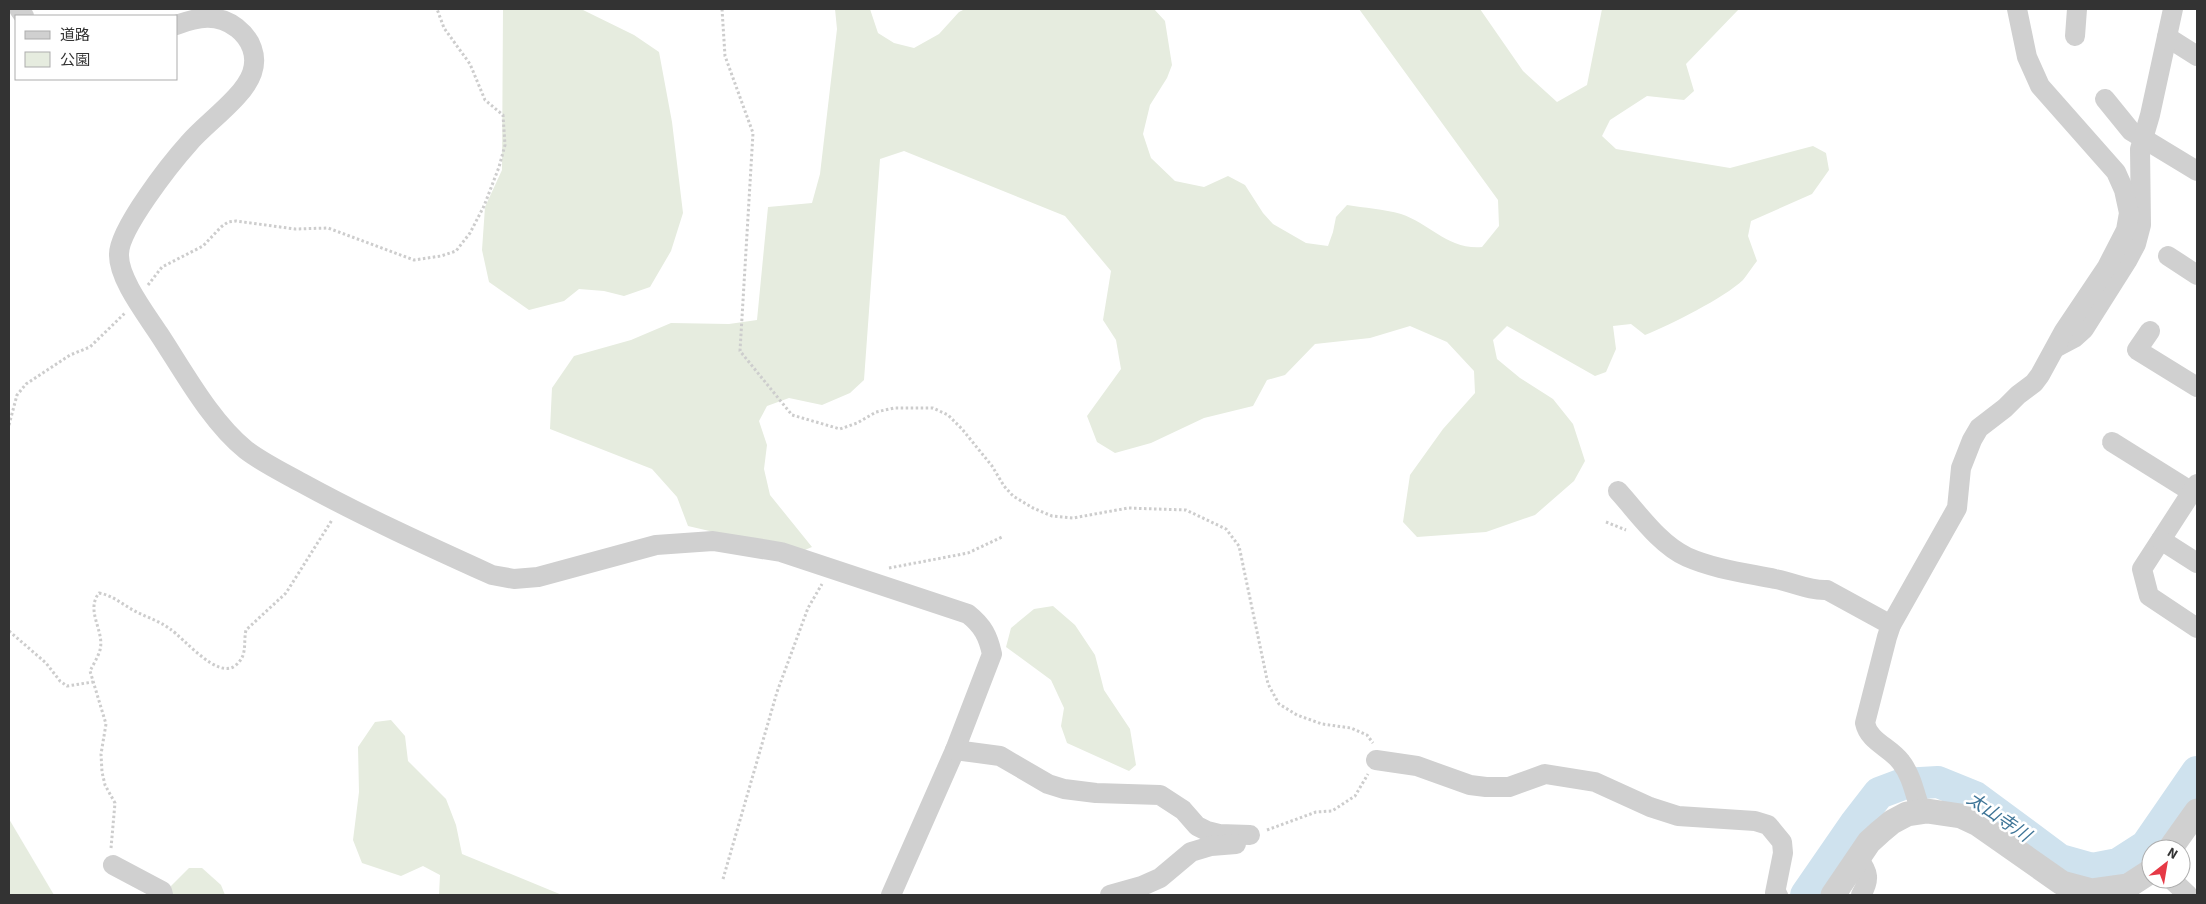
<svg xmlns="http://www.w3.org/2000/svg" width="2206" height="904" viewBox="0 0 2206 904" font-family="'Source Sans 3','Noto Sans JP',sans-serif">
	<rect width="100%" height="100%" fill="#fff"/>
	<g fill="#e6ecdf">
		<path d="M503,9h78l53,26 25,17 13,70 11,91 -12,38 -21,36 -26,9 -20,-5 -25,-2 -15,12 -35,9 -40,-28 -7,-32 3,-43 17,-37z"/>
		<path d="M835,9h35l8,24 16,10 20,5 25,-14 20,-22 6,-3h189l11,12 7,44 -5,13 -17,27 -7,29 8,24 24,23 29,6 24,-11 17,9 18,28 10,11 33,19 22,3 5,-14 3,-15 11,-12c17,3 37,4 54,9 28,9 47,36 81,33l17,-21 -1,-26 -139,-191h121l43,62 34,31 30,-17 15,-76h137l-53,55 8,27 -10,9 -37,-4 -37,24 -8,16 14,13 114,19 83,-22 13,7 3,17 -17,24 -61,27 -3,15 9,25c-5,6 -9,13 -14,19 -19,18 -73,45 -98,55l-14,-11 -18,2 3,23 -10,23 -11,4 -88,-50 -14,14 4,19 23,19 33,21 20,25 12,37 -11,20 -39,34 -49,17 -69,5 -14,-15 7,-47 33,-46 32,-36 -1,-22 -27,-29 -37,-16 -40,12 -55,6 -30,31 -18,5 -14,26 -49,12 -53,25 -36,10 -18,-11 -10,-26 34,-47 -5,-29 -13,-20 8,-49 -46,-55 -161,-65 -24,8 -16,221 -14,13 -28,12 -33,-7 -22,8 -8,15 8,24 -3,24 6,26 42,52 -12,5 -112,-26 -11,-29 -25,-28 -102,-40 2,-41 22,-32 57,-16 40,-17 58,1 28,-4 11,-113 44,-4 8,-29 17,-145z"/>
		<path d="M1053,606l22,19 20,30 9,35 26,39 6,36 -7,6 -62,-28 -6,-17 3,-18 -13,-28 -45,-33 5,-19 23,-19z"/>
		<path d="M391,720l14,16 3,25 38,38 10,26 6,29 100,41h-123l1,-20 -17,-9 -22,10 -39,-13 -9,-23 6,-48 -1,-45 17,-25z"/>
		<path d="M9,819l45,76h-45z"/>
		<path d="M189,868h13l19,17 4,10h-55l1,-9z"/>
	</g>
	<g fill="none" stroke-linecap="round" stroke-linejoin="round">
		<path stroke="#cfe2ee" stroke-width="32" d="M1806,895l49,-71 24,-31 24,-9 35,-2 37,15 85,63 32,9 26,-5 28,-18 51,-74"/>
		<g stroke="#cdcdcd" stroke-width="3" stroke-dasharray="2.5 2.5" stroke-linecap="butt">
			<path d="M722,9l3,47 28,77 -13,218 52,64 48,14 17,-6 19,-11 18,-4h39l15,7 14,14 30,37 12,20 9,10 20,12 19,8 21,2 55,-10 58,2 40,19 13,17 29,138 11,20 18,11 25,9 29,4 16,7 6,8"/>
			<path d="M148,285l14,-18 41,-21 18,-19 7,-5 8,-1 59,8 33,-1 86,32 27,-4 15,-5 14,-18 14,-27 15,-39 6,-22 -2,-30 -18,-15 -15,-36 -26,-36 -7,-19"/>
			<path d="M9,425l8,-30 9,-11 44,-29 20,-8 35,-34"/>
			<path d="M1606,522l20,8"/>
			<path d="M889,568l79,-15 34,-16"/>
			<path d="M9,631l37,32 14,18 7,5 26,-4"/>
			<path d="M1267,830l49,-18 16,-1 23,-15 13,-22"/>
			<path d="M111,848l4,-45 -10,-18 -3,-13 -1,-18 5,-30 -16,-53c3,-6 8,-14 10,-21 5,-19 -15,-39 -1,-57 13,2 23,11 34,17 12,7 25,10 37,19 14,9 48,52 66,36 12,-10 7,-22 10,-35l40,-37 46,-73"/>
			<path d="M723,879l54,-187 31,-84 14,-24"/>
		</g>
		<g stroke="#d0d0d0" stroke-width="20">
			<path d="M19,9l5,7"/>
			<path d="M176,25c22,-8 41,-12 61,3 14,11 21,28 15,45 -8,24 -46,50 -63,70 -18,20 -70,86 -70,111 -1,24 27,60 40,80 25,38 52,88 87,116 17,13 38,23 56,33 62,34 126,63 190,92l22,4 24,-2 118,-32 57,-4 68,11 187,62c15,12 20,22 24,40l-37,96 -64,145"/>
			<path d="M2075,36l2,-27"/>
			<path d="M2167,37l30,19"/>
			<path d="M2105,99l26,32 66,40"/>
			<path d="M2168,256l29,19"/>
			<path d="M2150,331l-13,19 60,37"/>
			<path d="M2057,347l17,-9 10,-9 43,-68 9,-17 5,-19 -1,-76 10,-34 23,-106"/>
			<path d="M2112,442l80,50"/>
			<path d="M2197,484l-55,85 7,27 48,32"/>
			<path d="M1618,491c20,22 41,53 69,66 27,12 59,16 88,22 18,3 34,12 52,11l64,35"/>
			<path d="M2161,540l36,23"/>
			<path d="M955,750l45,6 48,28 16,5 32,4 64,2 23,15 14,16 10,5 12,3 31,1"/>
			<path d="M1376,760l41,6 53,19 16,2h23l36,-13 50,8 55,25 28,9 77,5 13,4 14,17 1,11 -8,40 3,2"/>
			<path d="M1921,812c-6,-17 -9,-36 -20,-50 -11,-15 -32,-20 -36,-39l22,-86 4,-12 66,-117 4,-40 11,-28 7,-12 26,-20 13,-13 16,-12 6,-8 24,-44 43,-64 19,-37 3,-17 -5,-23 -8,-18 -76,-86 -13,-29 -10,-48"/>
			<path d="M1858,859c11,13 12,21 3,36"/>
			<path d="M113,865l49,26 1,4"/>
			<path d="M2171,879l17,16"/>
			<path d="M1110,895l32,-9 18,-8 31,-26 20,-6 25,-2"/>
		</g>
		<g stroke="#d0d0d0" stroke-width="25">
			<path d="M2170,849l27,-38"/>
			<path d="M1833,895l36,-53 11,-10 12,-10 15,-8 20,-3 34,5 17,8 84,59 30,8 36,-5 23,-15"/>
		</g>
	</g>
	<g text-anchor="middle" stroke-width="5" stroke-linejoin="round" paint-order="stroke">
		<g font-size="18" font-style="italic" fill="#3f7597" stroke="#fff">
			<text transform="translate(1999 817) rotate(34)" y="6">太山寺川</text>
		</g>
	</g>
	<rect width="2206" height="904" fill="none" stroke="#333333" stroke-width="20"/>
	<rect x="15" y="15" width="162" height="65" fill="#ffffff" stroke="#adadad"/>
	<rect x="25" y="31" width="25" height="8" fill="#d0d0d0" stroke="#adadad"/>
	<text x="60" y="40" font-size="15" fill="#333333">道路</text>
	<rect x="25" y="52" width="25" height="15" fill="#e6ecdf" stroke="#adadad"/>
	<text x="60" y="65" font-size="15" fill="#333333">公園</text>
	<g transform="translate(2166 864) rotate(31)"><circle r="24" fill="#ffffff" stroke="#adadad"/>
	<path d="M0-4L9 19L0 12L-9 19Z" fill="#e63946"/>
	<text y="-8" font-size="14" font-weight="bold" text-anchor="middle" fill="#333333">N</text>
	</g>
</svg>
